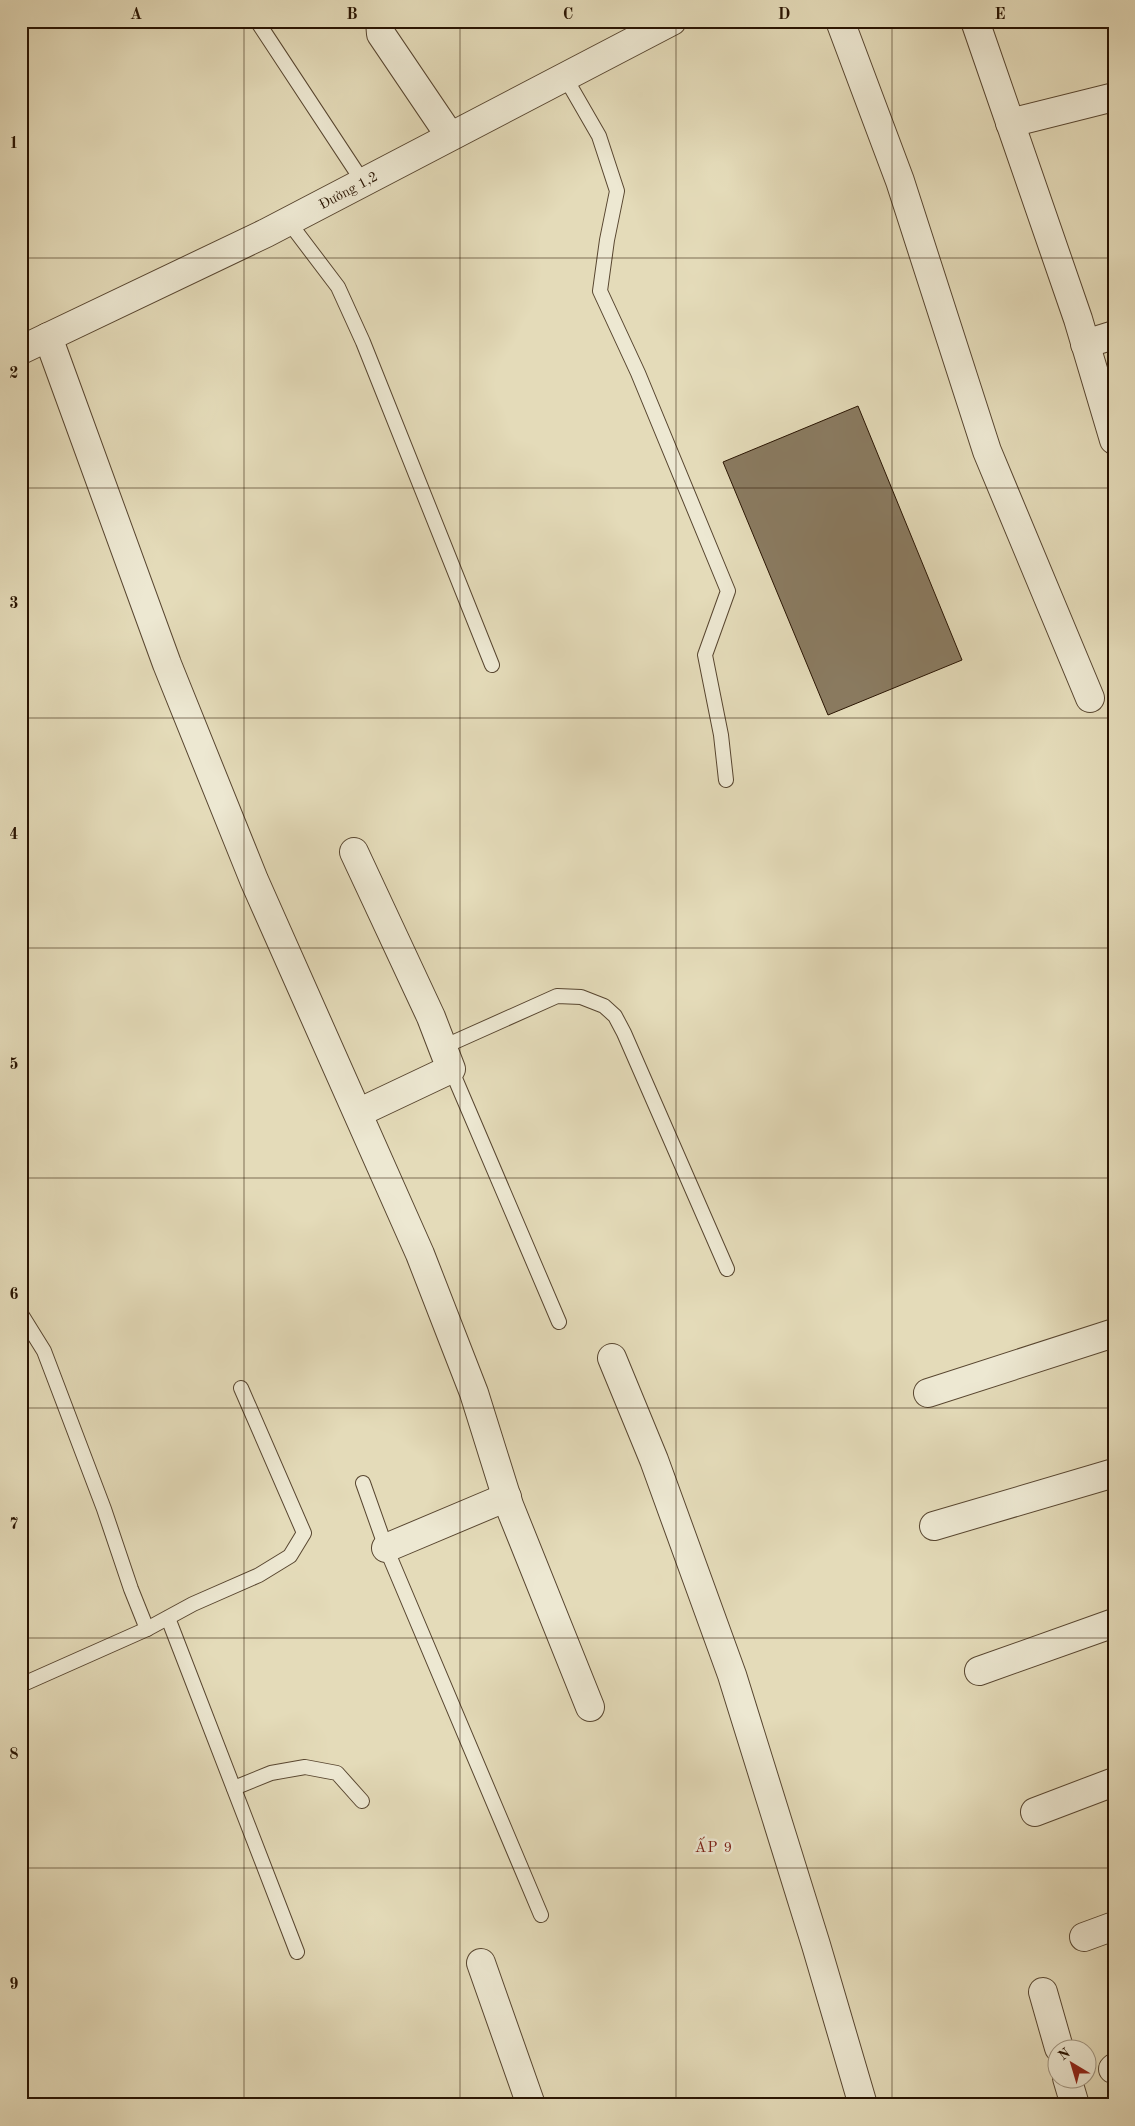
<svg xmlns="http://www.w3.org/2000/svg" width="1135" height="2126" viewBox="0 0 1135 2126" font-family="'Old Standard TT',serif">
	<rect width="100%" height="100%" fill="#e4dbb9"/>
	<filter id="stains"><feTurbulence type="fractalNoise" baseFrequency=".004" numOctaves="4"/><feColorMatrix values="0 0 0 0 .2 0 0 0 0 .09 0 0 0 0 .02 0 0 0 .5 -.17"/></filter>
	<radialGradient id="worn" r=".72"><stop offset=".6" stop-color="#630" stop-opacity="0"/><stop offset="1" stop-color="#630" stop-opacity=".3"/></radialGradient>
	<path fill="#8a7b61" stroke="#291402" d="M858,406l104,254 -134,55 -105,-253z"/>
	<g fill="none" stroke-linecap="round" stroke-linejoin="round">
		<defs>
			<g id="lane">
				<path d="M257,21l106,161"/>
				<path d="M565,77l34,59 18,55 -10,49 -7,51 38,82 90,218 -23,64 16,80 5,45"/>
				<path d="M288,221l50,66 25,55 129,323"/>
				<path d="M443,1047l114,-51 24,1 23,9 11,10 9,17 103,236"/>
				<path d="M451,1069l108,253"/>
				<path d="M21,1314l23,37 60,158 27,80 16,40"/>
				<path d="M363,1483l23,65 155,367"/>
				<path d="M168,1618l129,334"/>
				<path d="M21,1685l126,-56 46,-25 66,-29 31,-19 14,-23 -63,-145"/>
				<path d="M234,1788l37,-15 34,-6 32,6 25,28"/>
			</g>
			<g id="street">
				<path d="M380,21l1,13 69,102"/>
				<path d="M840,21l60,160 87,270 103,247"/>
				<path d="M975,21l103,298 36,121"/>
				<path d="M1010,123l104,-26"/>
				<path d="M48,337l119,327 87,216 166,374 54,139 35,112 81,202"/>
				<path d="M1085,344l29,-9"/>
				<path d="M21,350l245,-117 406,-212"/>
				<path d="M354,852l77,165 20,52 -93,44"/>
				<path d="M612,1358l42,102 78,215 84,270 47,160"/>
				<path d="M928,1393l186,-60"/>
				<path d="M934,1526l180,-53"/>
				<path d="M386,1548l121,-51"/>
				<path d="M979,1671l135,-48"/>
				<path d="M1035,1812l79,-30"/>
				<path d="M1084,1937l30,-11"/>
				<path d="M481,1963l50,142"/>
				<path d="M1043,1992l16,56"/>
				<path d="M1113,2069l1,-1"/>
				<path d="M1067,2078l8,27"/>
			</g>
		</defs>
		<use href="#lane" stroke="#584630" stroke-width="16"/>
		<use href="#street" stroke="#584630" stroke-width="30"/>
		<use href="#lane" stroke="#ede8d2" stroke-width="14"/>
		<use href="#street" stroke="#ede8d2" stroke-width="28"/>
	</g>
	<path fill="none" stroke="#291402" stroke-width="1" stroke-opacity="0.55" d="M244,21v2084M460,21v2084M676,21v2084M892,21v2084M21,258h1093M21,488h1093M21,718h1093M21,948h1093M21,1178h1093M21,1408h1093M21,1638h1093M21,1868h1093"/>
	<g text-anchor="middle" stroke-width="5" stroke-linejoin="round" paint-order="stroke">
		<g font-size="14" fill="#291402" stroke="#ede8d2">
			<text transform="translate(348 190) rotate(-28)" y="5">Đường 1,2</text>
		</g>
		<g font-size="15" letter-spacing="1" fill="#7a1f14" stroke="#ede8d2">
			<text x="714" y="1852">ẤP 9</text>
		</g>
	</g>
	<rect width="1135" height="2126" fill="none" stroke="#e4dbb9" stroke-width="55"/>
	<g transform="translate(1072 2064) rotate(322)"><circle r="24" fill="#ede8d2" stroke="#9f937f"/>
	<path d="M0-4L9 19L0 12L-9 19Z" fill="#8f2418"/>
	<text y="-8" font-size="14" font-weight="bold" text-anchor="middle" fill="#291402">N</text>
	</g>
	<rect x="28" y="28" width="1080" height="2070" fill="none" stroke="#291402" stroke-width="2"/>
	<g font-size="16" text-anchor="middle" font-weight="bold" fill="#291402">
		<text x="136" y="19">A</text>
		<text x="352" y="19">B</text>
		<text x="568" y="19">C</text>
		<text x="784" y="19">D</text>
		<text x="1000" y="19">E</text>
		<text x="14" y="148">1</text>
		<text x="14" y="378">2</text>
		<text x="14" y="608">3</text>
		<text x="14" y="839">4</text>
		<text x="14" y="1069">5</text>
		<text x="14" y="1299">6</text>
		<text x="14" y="1529">7</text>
		<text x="14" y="1759">8</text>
		<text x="14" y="1989">9</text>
	</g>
	<rect width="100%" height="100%" filter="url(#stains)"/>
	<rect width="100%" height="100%" fill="url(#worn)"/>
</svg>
